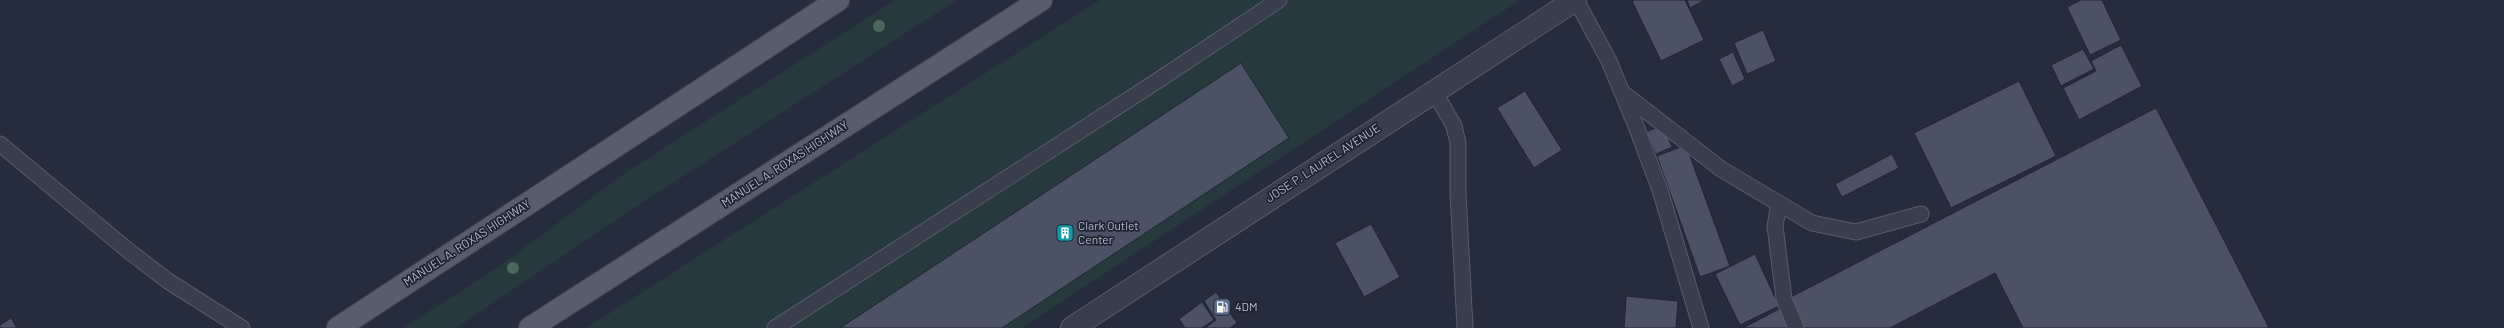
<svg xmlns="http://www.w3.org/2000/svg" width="2504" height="328" viewBox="0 0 2504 328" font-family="Barlow,sans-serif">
	<rect width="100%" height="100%" fill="#252c3b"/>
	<g fill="#28393d">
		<path d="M895,0h62l-320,206 -181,122h-53l97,-62 125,-93z"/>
		<path d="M1100,0h420l-498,328h-436z"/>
	</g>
	<g fill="#4b5264" stroke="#202532">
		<path d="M1634,0h51l19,40 -43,21 -29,-60z"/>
		<path d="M1687,0h18l-15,8z"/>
		<path d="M2081,0h21l19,40 -31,15 -23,-48z"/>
		<path d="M1763,30l13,31 -29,13 -13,-31z"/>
		<path d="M2121,45l21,41 -63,34 -16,-32 33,-17 -5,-10z"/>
		<path d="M2083,49l11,20 -33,17 -10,-21z"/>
		<path d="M1733,52l12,27 -13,7 -13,-27z"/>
		<path d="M1241,63l48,75 -287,190h-162z"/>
		<path d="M2019,81l37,75 -105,52 -37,-75z"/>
		<path d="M1525,91l37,59 -28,18 -37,-60z"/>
		<path d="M2156,108l113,220h-246l-28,-55 -105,55h-86l-15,-30z"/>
		<path d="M1663,125l9,22 -16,7 -10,-22z"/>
		<path d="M1686,145l44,121 -30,11 -43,-121z"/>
		<path d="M1892,154l7,14 -57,29 -7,-13z"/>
		<path d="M1371,224l29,53 -36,20 -29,-54z"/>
		<path d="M1755,254l24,52 -39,19 -25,-51z"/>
		<path d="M1216,292l21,31 -7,5h-25l11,-8 -12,-19z"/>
		<path d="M1626,296l52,5 -2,27h-52z"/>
		<path d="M1202,302l12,18 -12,8h-17l-6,-9z"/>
		<path d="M1781,308l10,20h-48z"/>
		<path d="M11,318l6,10h-17v-3z"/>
	</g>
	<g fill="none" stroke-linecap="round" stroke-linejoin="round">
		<defs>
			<g id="service">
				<path d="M1576,0l33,61 27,65 24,64 41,138"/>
				<path d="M1434,91l20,35 4,17v50l7,135"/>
				<path d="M1623,93l98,76 91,54 44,9 65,-18"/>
				<path d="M0,144l130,108 38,29 74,47"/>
				<path d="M1779,204l-4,22 9,73 12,29"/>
				<path d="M775,328l376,-243 128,-85"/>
			</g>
			<path id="tertiary" d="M1072,328l503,-328"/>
			<g id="primary">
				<path d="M338,328l500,-328"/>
				<path d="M530,328l511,-328"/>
			</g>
		</defs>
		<use href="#service" stroke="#575c69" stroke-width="17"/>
		<use href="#tertiary" stroke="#575c69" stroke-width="24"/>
		<use href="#primary" stroke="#424754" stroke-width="24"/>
		<use href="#service" stroke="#393e4c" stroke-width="15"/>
		<use href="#tertiary" stroke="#393e4c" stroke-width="22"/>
		<use href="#primary" stroke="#575d6b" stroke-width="22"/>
	</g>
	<g fill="#4d665e">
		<circle cx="879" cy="26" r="6"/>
		<circle cx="513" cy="268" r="6"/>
	</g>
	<defs>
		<symbol id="building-square" viewBox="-11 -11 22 22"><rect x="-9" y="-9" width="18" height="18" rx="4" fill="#0f9aa8" stroke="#1e2330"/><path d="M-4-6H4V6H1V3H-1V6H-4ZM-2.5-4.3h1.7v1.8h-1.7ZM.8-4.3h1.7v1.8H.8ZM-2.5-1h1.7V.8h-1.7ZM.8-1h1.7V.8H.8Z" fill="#fff"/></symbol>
		<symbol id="fuel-square" viewBox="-11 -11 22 22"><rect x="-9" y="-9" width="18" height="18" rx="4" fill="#5c6f8a" stroke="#1e2330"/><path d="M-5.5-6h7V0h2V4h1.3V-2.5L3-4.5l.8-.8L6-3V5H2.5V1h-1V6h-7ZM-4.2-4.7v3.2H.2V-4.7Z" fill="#fff"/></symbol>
	</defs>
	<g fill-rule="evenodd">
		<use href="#building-square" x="1055" y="223" width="20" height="20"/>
		<use href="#fuel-square" x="1212" y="297" width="20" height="20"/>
	</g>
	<g text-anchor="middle" stroke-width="3.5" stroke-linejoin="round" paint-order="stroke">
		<g font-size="12" fill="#b4b9c7" stroke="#1e2330">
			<text transform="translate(1323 163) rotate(-33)" y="4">JOSE P. LAUREL AVENUE</text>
			<text transform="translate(785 164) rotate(-33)" y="4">MANUEL A. ROXAS HIGHWAY</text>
			<text transform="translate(467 243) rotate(-33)" y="4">MANUEL A. ROXAS HIGHWAY</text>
		</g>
		<g font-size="12" fill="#b4b9c7" stroke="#1e2330" text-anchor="start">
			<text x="1078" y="230">Clark Outlet<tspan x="1078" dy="14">Center</tspan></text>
			<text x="1235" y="311">4DM</text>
		</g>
	</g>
</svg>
